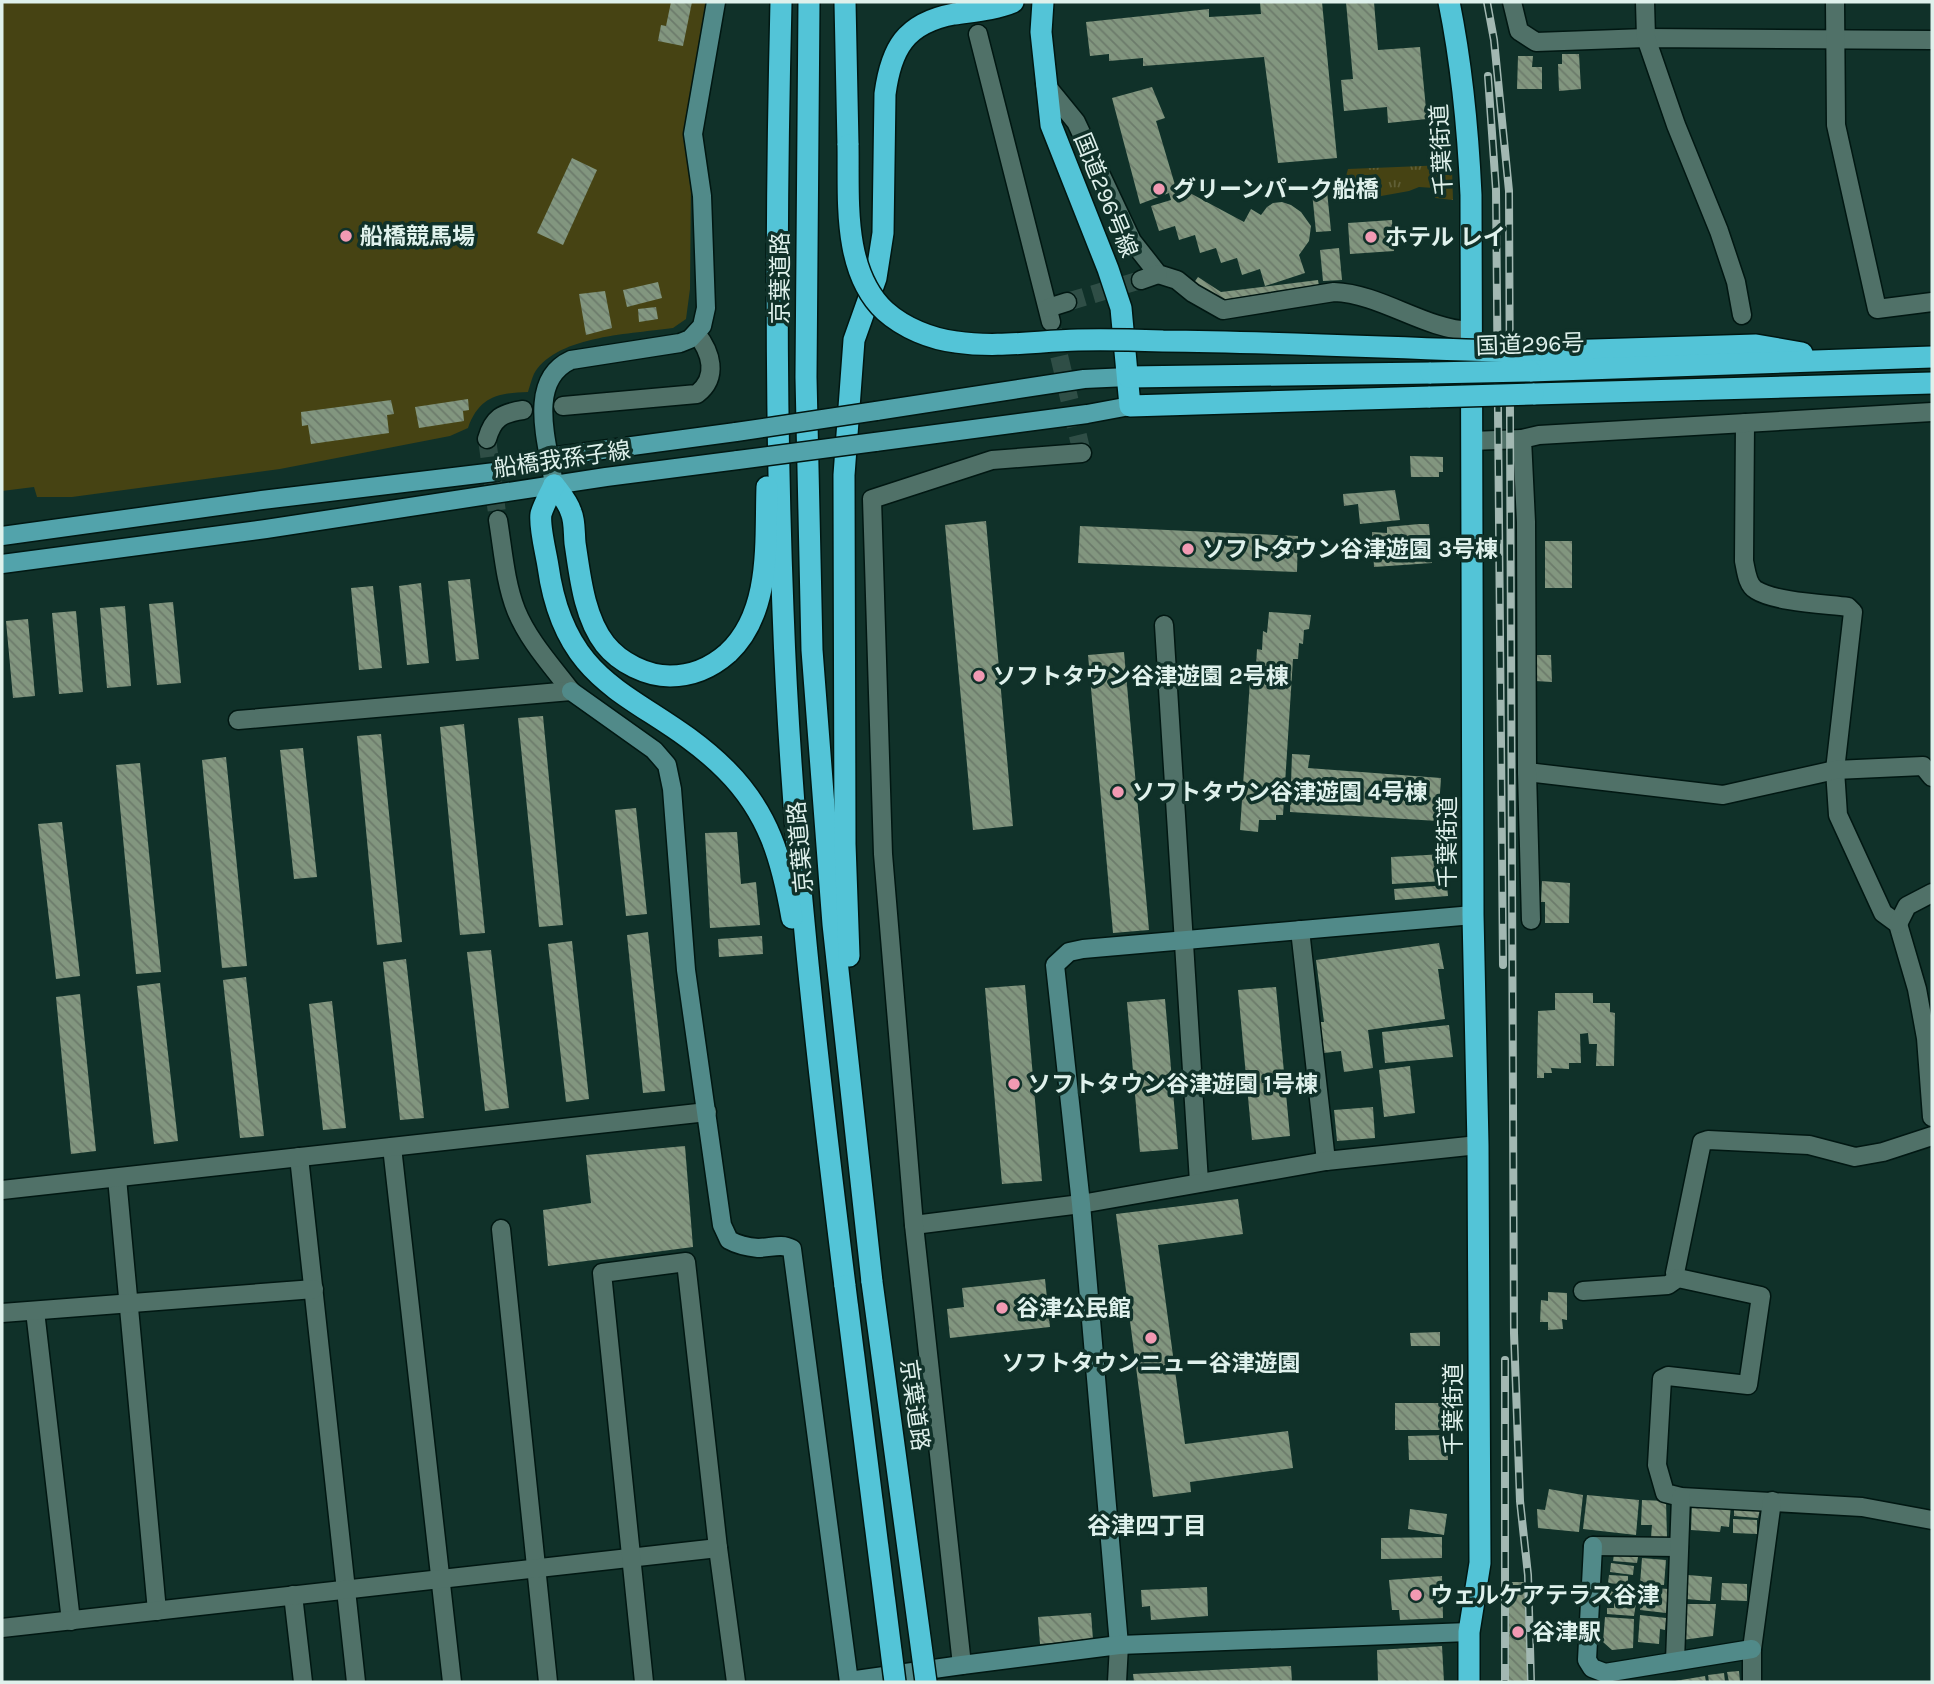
<svg xmlns="http://www.w3.org/2000/svg" width="1934" height="1684" viewBox="0 0 1934 1684" font-family="Karla,'Noto Sans JP',sans-serif">
	<defs>
		<pattern id="grass-tufts" width="24" height="20" patternUnits="userSpaceOnUse" patternTransform="scale(1.75)"><rect width="24" height="20" fill="#464313"/><path d="M3 7l-1-3M5 7V3M7 7l1-3M15 17l-1-3M17 17v-4M19 17l1-3" fill="none" stroke="#605f36"/></pattern>
		<pattern id="building-back-hatch" width="6" height="6" patternUnits="userSpaceOnUse" patternTransform="scale(1.75)"><rect width="6" height="6" fill="#82967f"/><path d="M-1 5l2 2M0 0l6 6M5-1l2 2" fill="none" stroke="#6c7b6b"/></pattern>
	</defs>
	<rect width="100%" height="100%" fill="#103129"/>
	<path fill="url(#grass-tufts)" d="M1447,165v4h5l1,31 -18,-2 -1,-10 -15,-1 -10,4 -39,7h-30l8,-29z"/>
	<path fill="#464313" d="M2,2h705l-22,120 6,61 -1,106 -4,30 -13,9c-40,6 -114,7 -138,44 -3,5 -5,14 -7,20 -31,1 -49,5 -60,36l-18,8 -170,33 -208,28h-35l-3,-10 -32,4z"/>
	<g fill="url(#building-back-hatch)">
		<path d="M671,2h21l-9,44 -25,-5 3,-16 5,1z"/>
		<path d="M1260,2h62l15,156 -59,5 -14,-106 -121,9v-8l-34,3v-7l-19,2 -4,-34 123,-13v8l52,-3z"/>
		<path d="M1346,2h28l4,48 42,-3 7,72 -39,4 -1,-16 -43,4 -3,-31 12,-1z"/>
		<path d="M1562,54h17l2,35 -22,2 -1,-27h4z"/>
		<path d="M1518,56h15l-1,11h10v22h-25z"/>
		<path d="M1152,87l13,31 -9,3 19,64 69,37 7,-13 10,6 6,-8 6,-4 9,-1 9,3 10,7 10,14 -2,15 -10,14 6,18 -40,13 -5,-17 -18,6 -5,-17 -16,5 -5,-15 -16,5 -5,-18 -16,5 -4,-14 -16,5 -8,-25 20,-6 -2,-7 -29,11 -28,-106z"/>
		<path d="M572,158l25,12 -34,75 -26,-12z"/>
		<path d="M1327,191l4,40 -15,1 -4,-40z"/>
		<path d="M1392,220l2,31 -44,3 -2,-31z"/>
		<path d="M1339,248l3,32 -19,1 -3,-31z"/>
		<path d="M1198,277l23,15 97,-12 1,6 -98,14 -28,-16z"/>
		<path d="M658,282l4,16 -35,9 -4,-17z"/>
		<path d="M605,291l7,37 -26,7 -7,-41z"/>
		<path d="M656,307l2,12 -19,3 -1,-13z"/>
		<path d="M468,399l1,11 -6,1 1,10 -45,7 -4,-21z"/>
		<path d="M391,400l3,14 -7,1 2,18 -78,11 -3,-19 -6,1 -1,-14z"/>
		<path d="M1410,456l33,1v15h-4v5h-28z"/>
		<path d="M1395,490l5,30 -40,4 -2,-20 -14,2 -1,-12z"/>
		<path d="M986,521l27,305 -40,4 -28,-305z"/>
		<path d="M1419,524h10l3,39 -58,4 -2,-35 15,1v-6z"/>
		<path d="M1080,526l218,10 -1,36 -219,-9z"/>
		<rect x="1545" y="541" width="27" height="47"/>
		<path d="M470,579l9,80 -23,2 -8,-80z"/>
		<path d="M421,583l8,80 -22,2 -8,-79z"/>
		<path d="M373,586l9,82 -23,2 -8,-82z"/>
		<path d="M173,602l8,81 -24,2 -8,-81z"/>
		<path d="M125,606l6,80 -24,2 -7,-80z"/>
		<path d="M76,611l7,81 -24,2 -7,-81z"/>
		<path d="M1269,612l42,3 -2,14 -5,1 -1,14 -4,-1 -1,16h-5l-10,156h-7v5h-17l-1,12 -18,-2 11,-165 5,1 1,-17 5,1 1,-19 4,2z"/>
		<path d="M28,619l7,77 -22,2 -7,-77z"/>
		<path d="M1124,652l25,278 -36,3 -25,-278z"/>
		<path d="M1535,655h16l1,27 -17,-1z"/>
		<path d="M543,716l20,209 -24,2 -21,-209z"/>
		<path d="M464,724l21,209 -25,2 -20,-208z"/>
		<path d="M381,734l21,208 -25,3 -20,-209z"/>
		<path d="M303,748l14,129 -23,2 -14,-129z"/>
		<path d="M1292,754l18,1 -2,13 133,10 -3,43 -148,-9z"/>
		<path d="M226,757l21,209 -25,2 -20,-208z"/>
		<path d="M140,763l21,209 -25,2 -20,-209z"/>
		<path d="M636,808l11,106 -21,2 -11,-106z"/>
		<path d="M62,822l18,154 -24,3 -18,-155z"/>
		<path d="M737,832l4,52 15,-2 4,43 -50,3 -5,-95z"/>
		<path d="M1444,854l1,27 -53,3 -1,-27z"/>
		<path d="M1542,881l28,2 -1,40h-24v-21h-4z"/>
		<path d="M1447,885l1,11 -53,4 -1,-11z"/>
		<path d="M648,932l17,159 -22,2 -16,-158z"/>
		<path d="M762,936l1,18 -44,3 -1,-18z"/>
		<path d="M572,941l17,158 -23,3 -18,-158z"/>
		<path d="M1439,943l5,26h-6l7,50 -77,11 5,38 -29,4 -3,-21 -17,2 -4,-31h4l-8,-62z"/>
		<path d="M491,950l18,158 -24,3 -18,-159z"/>
		<path d="M406,959l18,159 -24,2 -17,-158z"/>
		<path d="M246,977l18,159 -24,2 -17,-158z"/>
		<path d="M160,983l18,158 -24,3 -17,-158z"/>
		<path d="M1025,985l17,196 -40,3 -17,-196z"/>
		<path d="M1276,987l14,149 -38,4 -14,-150z"/>
		<path d="M1555,993h38v10h17v9l5,1 -1,53h-18l1,-22h-8l-1,-11 -8,1 1,29h-12v6l-18,-1 1,5h-8v5h-7l1,-67 17,-1z"/>
		<path d="M80,994l16,157 -25,3 -15,-157z"/>
		<path d="M1165,999l13,150 -38,3 -13,-150z"/>
		<path d="M332,1001l14,127 -23,2 -14,-126z"/>
		<path d="M1449,1025l4,32 -68,6 -3,-31z"/>
		<path d="M1410,1066l5,47 -31,4 -5,-47z"/>
		<path d="M1373,1107l2,31 -38,3 -3,-31z"/>
		<path d="M685,1146l8,101 -145,19 -5,-56 48,-7 -5,-48z"/>
		<path d="M1238,1199l5,35 -85,11 27,199 103,-13 5,37 -103,14 1,10 -38,5 -37,-283z"/>
		<path d="M1045,1279l5,48 -100,11 -3,-29 17,-2 -2,-19z"/>
		<path d="M1548,1292l19,1v27l-5,-1 1,10 -15,1v-8h-8l1,-22 7,1z"/>
		<path d="M1440,1332v14h-29l-1,-13z"/>
		<rect x="1395" y="1403" width="52" height="27"/>
		<path d="M1447,1435l1,25h-39l-1,-24z"/>
		<path d="M1549,1489l34,6 -4,37 -41,-4 -1,-19 8,1z"/>
		<path d="M1587,1495l52,5 -3,35 -53,-6z"/>
		<path d="M1642,1500l24,1 1,36h-16l1,-12h-11z"/>
		<path d="M1692,1503l39,2 -2,22 -8,-1 -1,6 -29,-2z"/>
		<path d="M1734,1505l26,4 -2,9 -24,-2z"/>
		<path d="M1410,1509l37,5 -3,21 -36,-6z"/>
		<path d="M1733,1519l24,1v14l-24,-1z"/>
		<path d="M1442,1537v21l-61,1v-21z"/>
		<path d="M1614,1554l24,3 -1,6 -24,-2z"/>
		<path d="M1642,1558l24,2 -2,25 -24,-1z"/>
		<path d="M1611,1563l23,3 -1,9 -23,-3z"/>
		<path d="M1609,1575l19,1v9l-20,-2z"/>
		<path d="M1688,1575l24,2 -2,24 -24,-2z"/>
		<path d="M1442,1576l1,42 -43,2 -1,-10h-7l-3,-30z"/>
		<path d="M1509,1582h16l3,100h-19z"/>
		<path d="M1722,1583l25,1v17l-26,-1z"/>
		<path d="M1608,1586l21,2 -1,12 -22,-2z"/>
		<path d="M1207,1587l1,29 -57,4 -1,-14 -8,1 -1,-17z"/>
		<path d="M1641,1587l27,2 -2,24 -26,-3z"/>
		<path d="M1614,1601l22,2 -2,13 -27,-2v-6h7z"/>
		<path d="M1685,1604h31l-3,32 -31,4z"/>
		<path d="M1091,1613l2,27 -53,4 -2,-27z"/>
		<path d="M1640,1615l26,3 -1,12 -5,-1 -1,15 -21,-2z"/>
		<path d="M1605,1617l29,2 -1,29 -21,2 -9,-8z"/>
		<path d="M1442,1646l2,36h-66l-1,-32z"/>
		<path d="M1291,1666l1,16h-158l-1,-8z"/>
		<path d="M1739,1671l1,11h-11l-2,-10z"/>
		<path d="M1724,1673l1,9h-16l-1,-7z"/>
		<path d="M1705,1676l1,6h-31v-1z"/>
	</g>
	<g fill="none" stroke-linecap="round" stroke-linejoin="round">
		<g stroke="#2f4e46" stroke-width="18" stroke-dasharray="18 9" stroke-linecap="butt">
			<path d="M1067,302l74,-22"/>
			<path d="M1053,330l29,123"/>
			<path d="M487,439l11,81"/>
		</g>
		<defs>
			<g id="street">
				<path d="M1512,2l7,29 17,11 110,-4 286,2"/>
				<path d="M1645,2l1,36 30,87 43,106 17,51 6,33"/>
				<path d="M1835,2l1,123 41,184 55,-7"/>
				<path d="M978,34l73,288"/>
				<path d="M1045,84l31,38 56,119 26,33 19,6 16,13 30,17 111,-18c48,2 89,37 137,39"/>
				<path d="M1141,280l17,-6"/>
				<path d="M1048,308l19,-6"/>
				<path d="M563,406l134,-12c22,-17 14,-42 -1,-61"/>
				<path d="M1745,423l-1,138c2,9 3,24 12,29 19,12 69,14 92,17l5,5 -18,158 3,45 45,98 15,11 19,65 9,49 6,79"/>
				<path d="M487,439c6,-21 15,-26 36,-29"/>
				<path d="M1472,441l50,-2"/>
				<path d="M498,520c5,30 7,62 18,90 12,30 36,56 55,81"/>
				<path d="M1164,625l35,557"/>
				<path d="M238,720l333,-29"/>
				<path d="M1527,772l196,23 112,-25 88,-4 9,11"/>
				<path d="M1531,920l-4,-148 -1,-250 -4,-83 17,-4 393,-23"/>
				<path d="M1898,924l9,-18 25,-13"/>
				<path d="M1300,930l26,231"/>
				<path d="M392,1147l60,535"/>
				<path d="M299,1157l57,525"/>
				<path d="M117,1178l40,433"/>
				<path d="M2,1190l705,-78"/>
				<path d="M914,1225l167,-21 245,-43 152,-16"/>
				<path d="M501,1229l47,453"/>
				<path d="M1678,1278l-3,-5 27,-131 6,-2 101,5 46,12 28,-5 49,-16"/>
				<path d="M1583,1291l85,-6 10,-7 83,18 -13,89 -80,-9 -6,3 -5,86 8,28 16,4 181,10 70,13"/>
				<path d="M35,1311l36,310"/>
				<path d="M2,1313l312,-24"/>
				<path d="M1593,1546l86,1"/>
				<path d="M293,1595l10,87"/>
				<path d="M2,1628l716,-80"/>
				<path d="M1675,1661l6,-164"/>
				<path d="M962,1665l-48,-440 -31,-371 -11,-355 120,-39 90,-7"/>
				<path d="M644,1682l-42,-409 84,-11 32,286 18,134"/>
				<path d="M1117,1682l2,-37"/>
				<path d="M1752,1682v-33l20,-148"/>
			</g>
			<g id="secondary">
				<path d="M554,485c-5,-38 -29,-104 17,-125l109,-17 10,-4 12,-13 4,-18 -4,-112 -9,-62 23,-132"/>
				<path d="M571,691l83,59 13,15 5,24 14,181 36,255 7,15c9,5 19,7 29,8 13,0 23,-5 34,1l57,433"/>
				<path d="M1593,1546l-6,114 5,8 13,5 147,-24"/>
				<path d="M1119,1645l-38,-441 -26,-239 14,-13 14,-3 390,-34"/>
				<path d="M849,1681l113,-16 157,-20 350,-13"/>
			</g>
			<g id="primary">
				<path d="M876,411l208,-32 44,-2"/>
				<path d="M875,442l212,-28 43,-8"/>
				<path d="M2,536l260,-36 233,-28 55,-15 186,-25"/>
				<path d="M2,564l264,-35 340,-52 132,-17"/>
			</g>
			<g id="highway">
				<path d="M781,2c-5,202 -6,405 2,608 8,226 34,451 62,676"/>
				<path d="M809,2l-3,375 6,273 21,274 39,358"/>
				<path d="M845,2l3,143"/>
				<path d="M1043,2l-2,30 10,93 57,144 13,39 9,98 300,-9"/>
				<path d="M1449,2c13,64 19,128 22,193l2,720 5,230 2,418 -11,69v50"/>
				<path d="M1528,352l228,-7 46,8"/>
				<path d="M1530,371l402,-14"/>
				<path d="M1128,377l303,-4"/>
				<path d="M1533,394l399,-11"/>
				<path d="M554,485c6,8 14,17 17,27 4,9 3,21 4,31 5,33 9,74 30,101 15,19 42,32 65,32 23,0 41,-8 58,-23 44,-41 37,-111 39,-166"/>
				<path d="M554,485c-4,9 -10,19 -13,29 -2,12 5,39 7,52 18,131 101,127 178,204 43,43 56,90 66,148"/>
				<path d="M849,956l-4,-112 -1,-369 10,-135 22,-62 7,-45 2,-139c6,-45 20,-71 69,-80 20,-3 40,-4 59,-12"/>
			</g>
		</defs>
		<use href="#street" stroke="#011712" stroke-width="21"/>
		<use href="#secondary" stroke="#011712" stroke-width="21"/>
		<use href="#primary" stroke="#011712" stroke-width="21"/>
		<use href="#highway" stroke="#011712" stroke-width="24"/>
		<use href="#street" stroke="#507168" stroke-width="18"/>
		<use href="#secondary" stroke="#518a89" stroke-width="18"/>
		<use href="#primary" stroke="#52a3ab" stroke-width="18"/>
		<use href="#highway" stroke="#53c4d7" stroke-width="21"/>
		<defs>
			<g id="rail">
				<path d="M1487,2l7,38 15,151 5,1142 6,168 8,74 3,107"/>
				<path d="M1488,76l8,114 7,775"/>
				<path d="M1505,1360v322"/>
			</g>
		</defs>
		<use href="#rail" stroke="#a2b8b2" stroke-width="8"/>
		<use href="#rail" stroke="#103129" stroke-width="5" stroke-dasharray="16" stroke-linecap="butt"/>
		<defs>
			<g id="primary-bridge">
				<path d="M736,432l140,-21"/>
				<path d="M738,460l137,-18"/>
			</g>
			<g id="highway-bridge">
				<path d="M848,145c1,53 -6,126 37,166 19,17 46,28 71,31 41,6 81,-1 122,-2 28,-1 57,0 85,1 122,1 243,8 365,11"/>
				<path d="M1431,373l99,-2"/>
				<path d="M1430,397l103,-3"/>
				<path d="M872,1282l54,400"/>
				<path d="M845,1286l50,396"/>
			</g>
		</defs>
		<use href="#primary-bridge" stroke="#011712" stroke-width="21" stroke-linecap="butt"/>
		<use href="#highway-bridge" stroke="#011712" stroke-width="24" stroke-linecap="butt"/>
		<use href="#primary-bridge" stroke="#52a3ab" stroke-width="18"/>
		<use href="#highway-bridge" stroke="#53c4d7" stroke-width="21"/>
	</g>
	<g fill="#f19ab3" stroke="#103129" stroke-width="2.5">
		<circle cx="1159" cy="189" r="7"/>
		<circle cx="346" cy="236" r="7"/>
		<circle cx="1371" cy="237" r="7"/>
		<circle cx="1188" cy="549" r="7"/>
		<circle cx="979" cy="676" r="7"/>
		<circle cx="1118" cy="792" r="7"/>
		<circle cx="1014" cy="1084" r="7"/>
		<circle cx="1002" cy="1308" r="7"/>
		<circle cx="1151" cy="1338" r="7"/>
		<circle cx="1416" cy="1595" r="7"/>
		<circle cx="1518" cy="1632" r="7"/>
	</g>
	<g text-anchor="middle" stroke-width="7" stroke-linejoin="round" paint-order="stroke">
		<g font-size="23" fill="#dff1ec" stroke="#103129">
			<text transform="translate(1441 150) rotate(-93)" y="8">千葉街道</text>
			<text transform="translate(1106 195) rotate(68)" y="8">国道296号線</text>
			<text transform="translate(780 278) rotate(-90)" y="8">京葉道路</text>
			<text transform="translate(1530 344) rotate(-2)" y="8">国道296号</text>
			<text transform="translate(562 459) rotate(-8)" y="8">船橋我孫子線</text>
			<text transform="translate(1447 842) rotate(-90)" y="8">千葉街道</text>
			<text transform="translate(800 847) rotate(-95)" y="8">京葉道路</text>
			<text transform="translate(915 1405) rotate(82)" y="8">京葉道路</text>
			<text transform="translate(1453 1409) rotate(-90)" y="8">千葉街道</text>
		</g>
		<g font-size="23" font-weight="bold" fill="#dff1ec" stroke="#103129" text-anchor="start">
			<text x="1173" y="197">グリーンパーク船橋</text>
			<text x="360" y="244">船橋競馬場</text>
			<text x="1385" y="245">ホテル レイ</text>
			<text x="1202" y="557">ソフトタウン谷津遊園 3号棟</text>
			<text x="993" y="684">ソフトタウン谷津遊園 2号棟</text>
			<text x="1132" y="800">ソフトタウン谷津遊園 4号棟</text>
			<text x="1028" y="1092">ソフトタウン谷津遊園 1号棟</text>
			<text x="1016" y="1316">谷津公民館</text>
			<text x="1151" y="1371" text-anchor="middle">ソフトタウンニュー谷津遊園</text>
			<text x="1430" y="1603">ウェルケアテラス谷津</text>
			<text x="1532" y="1640">谷津駅</text>
		</g>
		<g font-size="24" font-weight="bold" fill="#dff1ec" stroke="#103129">
			<text x="1147" y="1534">谷津四丁目</text>
		</g>
	</g>
	<rect width="1934" height="1684" fill="none" stroke="#dff1ec" stroke-width="7"/>
</svg>
